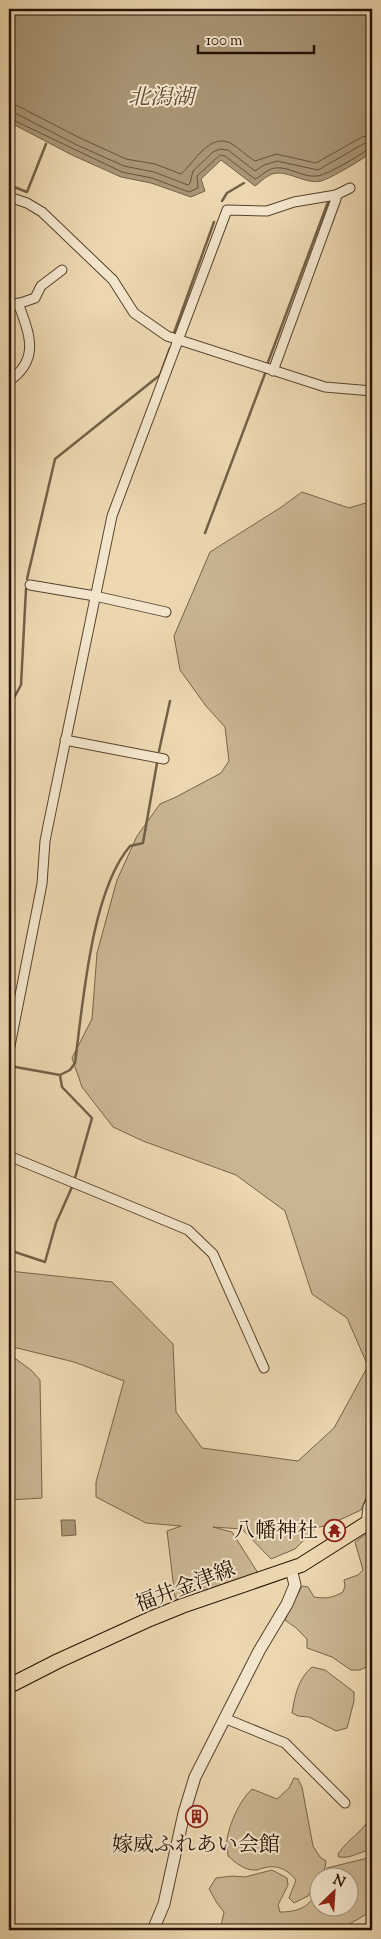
<svg xmlns="http://www.w3.org/2000/svg" width="381" height="1939" viewBox="0 0 381 1939" font-family="'Sorts Mill Goudy','Noto Serif JP',serif">
	<rect width="100%" height="100%" fill="#ecd7b0"/>
	<filter id="stains"><feTurbulence type="fractalNoise" baseFrequency=".004" numOctaves="4"/><feColorMatrix values="0 0 0 0 .2 0 0 0 0 .09 0 0 0 0 .02 0 0 0 .5 -.17"/></filter>
	<radialGradient id="worn" r=".72"><stop offset=".6" stop-color="#630" stop-opacity="0"/><stop offset="1" stop-color="#630" stop-opacity=".3"/></radialGradient>
	<g fill="#cab592" stroke="#776349">
		<path d="M302,492l47,16 23,-7v983l-11,26 -30,14 -15,4 -21,21 -24,10 -29,-30 -29,-2 19,5 26,41 -80,28 -3,-4 -8,-66 14,-5 -35,-3 -50,-26v-15l28,-101 -50,-19 -65,-16v-75l103,11 61,62 3,68 26,36 96,13 36,-33 34,-62 -21,-48 -35,-24 -27,-83 -49,-36 -93,-34 -30,-14 -31,-40 -10,-29 20,-39 5,-66 20,-73 20,-44 23,-32 16,-7 45,-24 8,-12 -4,-34 -19,-21 -26,-36 -6,-34 36,-84 70,-44z"/>
		<path d="M9,1354l22,16 9,10 2,118 -33,2z"/>
		<path d="M372,1530v134l-12,6h-9l-19,-13 -25,-9v-9l-11,-11 -11,-8 17,-34 6,1 6,10c12,2 18,1 29,-5l2,-6 -1,-6 14,-5 5,-5 -8,-28z"/>
		<path d="M312,1667l13,3 29,22v9l-7,27 -11,3 -27,-14 -11,-1 -6,-3c3,-18 6,-34 20,-46z"/>
		<path d="M294,1778l4,1 4,8 11,59 7,11 6,4 -1,7 -17,28 -14,7 -5,-5 7,-18c-8,-10 -19,-16 -32,-12 -3,0 -5,2 -8,2 -11,1 -20,-7 -28,-14 0,-5 -2,-11 -1,-16 2,-16 13,-40 25,-51l25,10 12,-11z"/>
		<path d="M372,1815v35c-13,1 -20,9 -33,7l-1,-3c11,-16 24,-21 34,-39z"/>
		<path d="M372,1857v54l-33,19h-126l8,-4 3,-14 -7,-9 -8,-14 7,-11 16,-2 13,1 27,-7 15,8 1,7 -10,20 2,7c18,0 30,-5 38,-22v16h30v-30h-26l5,-8z"/>
	</g>
	<g fill="#a89474" stroke="#736046">
		<path d="M9,9h363v143c-7,6 -42,27 -51,29 -18,4 -37,-15 -53,-5 -5,3 -9,7 -13,10l-34,-26 -20,19 4,12 -14,6 -40,-14 -30,-6 -49,-22 -63,-33z"/>
		<path d="M61,1520h14l1,15 -14,1z"/>
	</g>
	<g fill="none" stroke-linecap="round" stroke-linejoin="round">
		<g stroke="#66523a" stroke-width="1">
			<path d="M9,104l9,2 62,32 46,21 29,5 26,10c13,-11 29,-43 51,-30 8,5 15,12 23,17l21,-7 40,9 46,-26 10,-2"/>
			<path d="M9,112l6,1 62,32 47,21 30,6 34,13 2,-2 3,-12 20,-19 7,-3 8,1 27,21 9,-6 13,-4 41,9 47,-27 7,-1"/>
			<path d="M9,118l113,54 30,6 37,14 9,-4 -1,-12 23,-21 5,1 30,23c7,-3 12,-10 20,-11 14,-2 28,10 42,8 8,0 44,-21 51,-27l4,-1"/>
		</g>
		<g stroke="#736046" stroke-width="2.5">
			<path d="M9,185l18,7 19,-48"/>
			<path d="M222,201l5,-8 17,-10"/>
			<path d="M174,333l40,-111"/>
			<path d="M267,365l61,-163"/>
			<path d="M205,533l61,-162"/>
			<path d="M27,579l28,-120 105,-84 10,-27"/>
			<path d="M9,707l12,-22 5,-96"/>
			<path d="M159,751l11,-50"/>
			<path d="M10,1066l50,9"/>
			<path d="M75,1178l17,-60 -30,-31 -2,-12 10,-5 5,-7c8,-60 16,-171 55,-217l13,-3 14,-80"/>
			<path d="M9,1250l36,12 11,-39 16,-36"/>
			<path d="M357,1930l15,-9"/>
		</g>
		<defs>
			<g id="minor">
				<path d="M9,197l18,6 15,9 71,68 21,33 33,23 158,51 47,4"/>
				<path d="M9,307l26,-9 6,-12 21,-16"/>
				<path d="M273,371l63,-172v-4"/>
				<path d="M9,381c32,-22 20,-48 9,-78"/>
				<path d="M30,585l65,11 71,16"/>
				<path d="M65,740l99,19"/>
				<path d="M9,1051l33,-167 3,-43 4,-20 63,-305 115,-306 40,1 27,-9 42,-7 14,-7"/>
				<path d="M9,1156l179,74 25,24 51,114"/>
				<path d="M366,1524l2,-17 4,-8"/>
				<path d="M224,1718l61,25 60,60"/>
			</g>
			<path id="tertiary" d="M153,1930l11,-26 20,-91 11,-36 64,-126 28,-47 8,-19 -4,-16"/>
			<path id="primary" d="M9,1686l49,-25 92,-42 32,-13 119,-41 71,-45"/>
		</defs>
		<use href="#minor" stroke="#56422c" stroke-width="11"/>
		<use href="#tertiary" stroke="#56422c" stroke-width="13"/>
		<use href="#primary" stroke="#241100" stroke-width="16"/>
		<use href="#minor" stroke="#f3e5cc" stroke-width="9"/>
		<use href="#tertiary" stroke="#f3e5cc" stroke-width="11"/>
		<use href="#primary" stroke="#ecd7b0" stroke-width="14"/>
	</g>
	<defs>
		<symbol id="temple-ring" viewBox="-11 -11 22 22"><circle r="9.5" fill="#f3e5cc" stroke="#8f2418" stroke-width="1.5"/><path d="M0-6L5-2H3V0L6.5 2.5H4V6H1.5V3h-3V6H-4V2.5H-6.5L-3 0V-2H-5Z" fill="#8f2418"/></symbol>
		<symbol id="building-ring" viewBox="-11 -11 22 22"><circle r="9.5" fill="#f3e5cc" stroke="#8f2418" stroke-width="1.5"/><path d="M-4-6H4V6H1V3H-1V6H-4ZM-2.5-4.3h1.7v1.8h-1.7ZM.8-4.3h1.7v1.8H.8ZM-2.5-1h1.7V.8h-1.7ZM.8-1h1.7V.8H.8Z" fill="#8f2418"/></symbol>
	</defs>
	<g fill-rule="evenodd">
		<use href="#temple-ring" x="322" y="1518" width="25" height="25"/>
		<use href="#building-ring" x="184" y="1804" width="25" height="25"/>
	</g>
	<g text-anchor="middle" stroke-width="4" stroke-linejoin="round" paint-order="stroke">
		<g font-size="21" fill="#241100" stroke="#f3e5cc" text-anchor="end">
			<text x="318" y="1537">八幡神社</text>
			<text x="196" y="1851" text-anchor="middle">嫁威ふれあい会館</text>
		</g>
		<g font-size="21" fill="#241100" stroke="#f3e5cc">
			<text transform="translate(185 1586) rotate(-21)" y="7">福井金津線</text>
		</g>
		<g font-size="22" font-style="italic" fill="#5f4c34" stroke="#f3e5cc">
			<text x="161" y="104">北潟湖</text>
		</g>
	</g>
	<rect width="381" height="1939" fill="none" stroke="#ecd7b0" stroke-width="30"/>
	<rect x="10" y="10" width="361" height="1919" fill="none" stroke="#241100" stroke-width="2.5"/>
	<rect x="15" y="15" width="351" height="1909" fill="none" stroke="#241100"/>
	<g transform="translate(334 1892) rotate(25)"><circle r="24" fill="#f3e5cc" stroke="#a0907a"/>
	<path d="M0-4L9 19L0 12L-9 19Z" fill="#8f2418"/>
	<text y="-8" font-size="14" font-weight="bold" text-anchor="middle" fill="#241100">N</text>
	</g>
	<path d="M198 45v8h116v-8" fill="none" stroke="#241100" stroke-width="2.5"/>
	<text x="206" y="45" font-size="15" fill="#241100" stroke="#f3e5cc" stroke-width="4" paint-order="stroke">100 m</text>
	<rect width="100%" height="100%" filter="url(#stains)"/>
	<rect width="100%" height="100%" fill="url(#worn)"/>
</svg>
